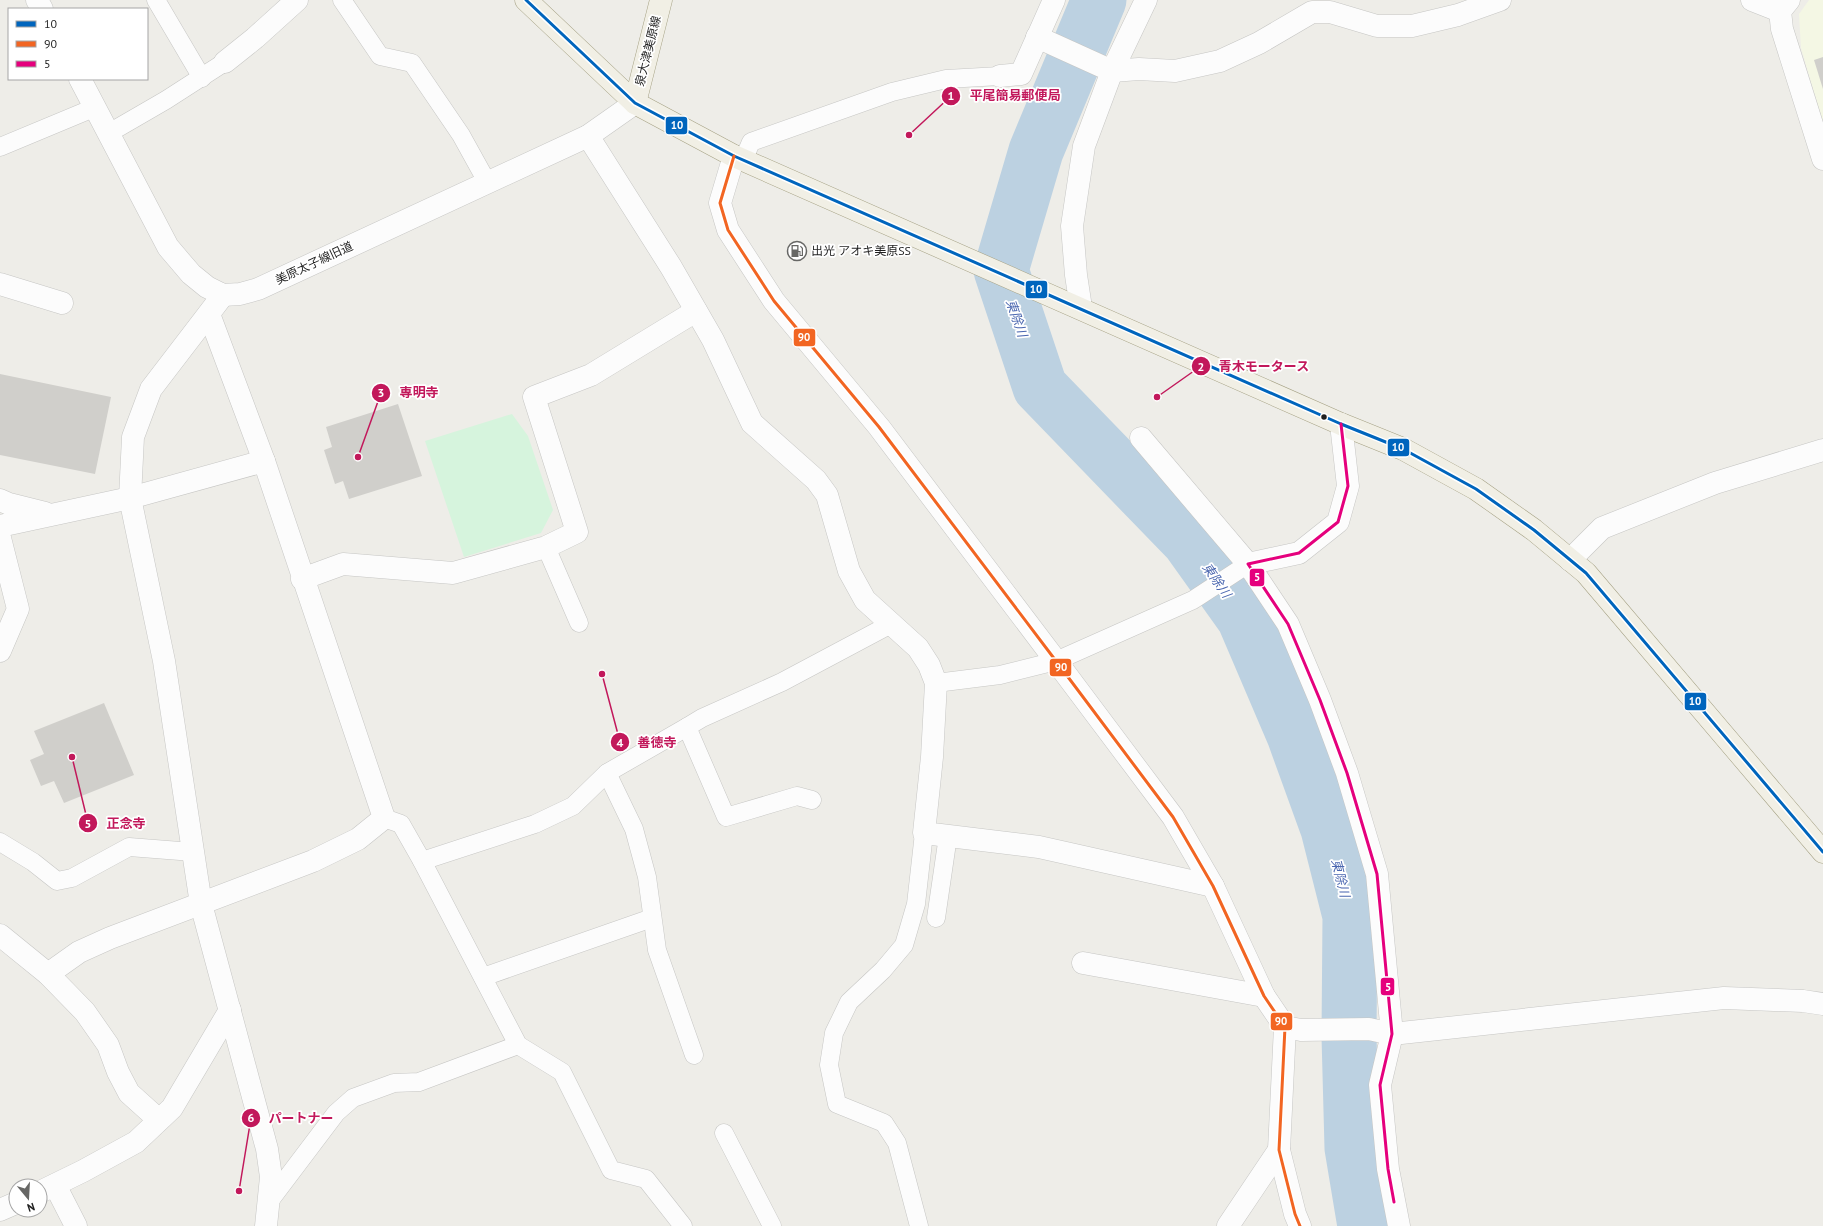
<svg xmlns="http://www.w3.org/2000/svg" width="1823" height="1226" viewBox="0 0 1823 1226" font-family="'PT Sans','Noto Sans JP',sans-serif">
	<rect width="100%" height="100%" fill="#eeede8"/>
	<path fill="#f4f7e4" d="M1809,0h14v123l-22,-75 -2,-34z"/>
	<path fill="#d6f4dd" d="M512,414l16,22 25,74 -12,23 -77,24 -39,-116z"/>
	<g fill="none" stroke-linecap="round" stroke-linejoin="round">
		<path stroke="#bcd1e1" stroke-width="55" d="M1099,0l-63,151 -35,119 39,117 149,154 55,77 50,117 34,94 22,87 -1,120 3,112 13,78"/>
	</g>
	<g fill="#d0cfcb">
		<path d="M1823,57v32l-9,-29z"/>
		<path d="M0,374l111,23 -16,77 -95,-19z"/>
		<path d="M398,404l24,72 -73,23 -6,-18 -8,3 -11,-34 8,-3 -6,-20z"/>
		<path d="M104,703l30,72 -70,28 -10,-22 -13,5 -11,-26 14,-6 -10,-23z"/>
	</g>
	<g fill="none" stroke-linecap="round" stroke-linejoin="round">
		<defs>
			<g id="service">
				<path d="M156,0l46,78"/>
				<path d="M342,0l38,56 32,7 49,72 26,47"/>
				<path d="M109,133l57,-33 59,-38"/>
				<path d="M0,147l96,-40"/>
				<path d="M743,161l8,-19 141,-50 54,-13 54,-3"/>
				<path d="M546,547l33,76"/>
				<path d="M936,683l64,-8 56,-14 137,-61 55,-36"/>
				<path d="M687,727l39,90 71,-21 15,4"/>
				<path d="M607,773l27,56 13,48 10,73 37,105"/>
				<path d="M384,818l17,6 21,37 96,184 44,27 49,98 35,9 37,47"/>
				<path d="M0,842l33,20 24,19 15,-3 57,-31 64,5"/>
				<path d="M422,861l113,-37 38,-18 34,-33 80,-46 15,-9 80,-36 109,-58"/>
				<path d="M936,918l12,-82"/>
				<path d="M483,977l169,-59"/>
				<path d="M724,1133l48,93"/>
				<path d="M268,1203l68,-90 17,-15 41,-15 25,-1 99,-37"/>
				<path d="M919,1226l-22,-83 -13,-20 -47,-19 -8,-39 5,-32 15,-31 34,-32 21,-25 12,-41 8,-71"/>
			</g>
			<g id="minor">
				<path d="M37,0l5,9"/>
				<path d="M1752,0l28,11"/>
				<path d="M1789,0l-9,11 2,18 41,130"/>
				<path d="M1037,37l75,34 27,-2 36,2 45,-10 39,-18 53,-31h18l47,14h35l46,-11 42,-15"/>
				<path d="M225,62l30,-24 42,-38"/>
				<path d="M1000,76l21,-2 33,-74"/>
				<path d="M80,79l88,168 23,27 16,13 16,8 17,-1 18,-5 330,-153 47,-33"/>
				<path d="M588,136l83,131 42,73 39,83 64,57 11,15 22,76 16,29 53,48 11,17 7,18 -4,74 -8,76 115,14 174,39"/>
				<path d="M734,156l-14,47 8,27 46,71 105,126 177,234 117,156 40,69 51,110 21,31 -6,123 16,64 5,12"/>
				<path d="M0,284l62,19"/>
				<path d="M223,295l-72,94 -18,48 -3,61 34,163 37,243 66,245 4,28 -5,49"/>
				<path d="M1081,308l-5,-33 -4,-49 12,-80 28,-75 34,-71"/>
				<path d="M1341,424l7,62 -10,36 -39,31 -51,11 40,60 32,76 27,73 30,101 15,160 -12,51 8,84 11,57"/>
				<path d="M1141,438l107,126"/>
				<path d="M0,500l9,4 36,9"/>
				<path d="M0,526l130,-28 134,-37"/>
				<path d="M0,538l18,71 -18,42"/>
				<path d="M1570,560l32,-32 113,-45 108,-33"/>
				<path d="M302,579l41,-15 110,9 93,-26 31,-15 -43,-135 57,-22 105,-64"/>
				<path d="M0,935l48,39 37,38 23,33 10,27 11,21 30,27"/>
				<path d="M1083,963l181,33"/>
				<path d="M48,974l31,-22 31,-14 203,-77 45,-22 26,-21 -120,-357 -55,-147"/>
				<path d="M1285,1027l16,3 68,-1 23,5"/>
				<path d="M55,1185l21,41"/>
				<path d="M40,1192l43,-21 53,-29 36,-34 58,-98"/>
				<path d="M0,1210l16,-7"/>
				<path d="M1228,1226l51,-76"/>
			</g>
			<path id="tertiary" d="M1392,1034l332,-36 79,3 20,3"/>
			<g id="primary">
				<path d="M526,0l109,103 99,53 607,268 62,25 73,40 58,41 52,43 237,279"/>
				<path d="M635,103l26,-103"/>
			</g>
		</defs>
		<use href="#service" stroke="#c6c6c4" stroke-width="19"/>
		<use href="#minor" stroke="#c6c6c4" stroke-width="23"/>
		<use href="#tertiary" stroke="#c6c6c4" stroke-width="23"/>
		<use href="#primary" stroke="#a5a184" stroke-width="23"/>
		<use href="#service" stroke="#fcfcfc" stroke-width="18"/>
		<use href="#minor" stroke="#fcfcfc" stroke-width="22"/>
		<use href="#tertiary" stroke="#fcfcfc" stroke-width="22"/>
		<use href="#primary" stroke="#f1efe5" stroke-width="22"/>
		<defs>
			<path id="bus-1" d="M526,0l109,103 99,53 607,268 62,25 73,40 58,41 52,43 237,279"/>
			<path id="bus-2" d="M734,156l-14,47 8,27 46,71 105,126 177,234 117,156 40,69 51,110 21,31 -6,123 16,64 5,12"/>
			<path id="bus-3" d="M1341,424l7,62 -10,36 -39,31 -51,11 40,60 32,76 27,73 30,101 15,160 -12,51 8,84 6,33"/>
		</defs>
		<use href="#bus-1" stroke="#fff" stroke-width="6"/>
		<use href="#bus-2" stroke="#fff" stroke-width="6"/>
		<use href="#bus-3" stroke="#fff" stroke-width="6"/>
		<use href="#bus-1" stroke="#0065bd" stroke-width="3"/>
		<use href="#bus-2" stroke="#f26522" stroke-width="3"/>
		<use href="#bus-3" stroke="#e5007d" stroke-width="3"/>
	</g>
	<defs>
		<symbol id="fuel-ring" viewBox="-11 -11 22 22"><circle r="9.5" fill="#fff" stroke="#676765" stroke-width="1.5"/><path d="M-5.5-6h7V0h2V4h1.3V-2.5L3-4.5l.8-.8L6-3V5H2.5V1h-1V6h-7ZM-4.2-4.7v3.2H.2V-4.7Z" fill="#676765"/></symbol>
	</defs>
	<g fill-rule="evenodd">
		<use href="#fuel-ring" x="786" y="240" width="22" height="22"/>
	</g>
	<circle fill="#1f1f1f" stroke="#fff" stroke-width="1.5" cx="1324" cy="417" r="3.5"/>
	<g text-anchor="middle" stroke-width="3.5" stroke-linejoin="round" paint-order="stroke">
		<g font-size="12" fill="#1f1f1f" stroke="#fff">
			<text transform="translate(648 51) rotate(-76)" y="4">泉大津美原線</text>
			<text transform="translate(314 263) rotate(-25)" y="4">美原太子線旧道</text>
		</g>
		<g font-size="12" fill="#1f1f1f" stroke="#fff" text-anchor="start">
			<text x="811" y="255">出光 アオキ美原SS</text>
		</g>
		<g font-size="13" font-style="italic" fill="#4b67b0" stroke="#fff">
			<text transform="translate(1017 318) rotate(71)" y="5">東除川</text>
			<text transform="translate(1217 580) rotate(55)" y="5">東除川</text>
			<text transform="translate(1341 878) rotate(76)" y="5">東除川</text>
		</g>
	</g>
	<path fill="none" stroke="#c2185b" stroke-width="1.5" d="M909 135L951 96M1157 397L1201 366M358 457L381 393M602 674L620 742M72 757L88 823M239 1191L251 1118"/>
	<g fill="#c2185b" stroke="#fff" stroke-width="1.5">
		<circle cx="909" cy="135" r="4"/>
		<circle cx="1157" cy="397" r="4"/>
		<circle cx="358" cy="457" r="4"/>
		<circle cx="602" cy="674" r="4"/>
		<circle cx="72" cy="757" r="4"/>
		<circle cx="239" cy="1191" r="4"/>
		<circle cx="951" cy="96" r="10"/>
		<circle cx="1201" cy="366" r="10"/>
		<circle cx="381" cy="393" r="10"/>
		<circle cx="620" cy="742" r="10"/>
		<circle cx="88" cy="823" r="10"/>
		<circle cx="251" cy="1118" r="10"/>
	</g>
	<g font-size="12" text-anchor="middle" font-weight="bold" fill="#fff">
		<text x="951" y="100">1</text>
		<text x="1201" y="371">2</text>
		<text x="381" y="397">3</text>
		<text x="620" y="747">4</text>
		<text x="88" y="828">5</text>
		<text x="251" y="1122">6</text>
	</g>
	<g font-size="13" text-anchor="middle" font-weight="bold" fill="#c2185b" stroke="#fff" stroke-width="3.5" stroke-linejoin="round" paint-order="stroke">
		<text x="1015" y="100">平尾簡易郵便局</text>
		<text x="1264" y="371">青木モータース</text>
		<text x="419" y="397">専明寺</text>
		<text x="657" y="747">善徳寺</text>
		<text x="126" y="828">正念寺</text>
		<text x="301" y="1123">パートナー</text>
	</g>
	<g stroke="#fff" stroke-width="1.5">
		<rect x="665" y="116" width="23" height="19" rx="4" fill="#0065bd"/>
		<rect x="1025" y="280" width="23" height="19" rx="4" fill="#0065bd"/>
		<rect x="793" y="328" width="23" height="19" rx="4" fill="#f26522"/>
		<rect x="1387" y="438" width="23" height="19" rx="4" fill="#0065bd"/>
		<rect x="1249" y="568" width="16" height="19" rx="4" fill="#e5007d"/>
		<rect x="1049" y="658" width="23" height="19" rx="4" fill="#f26522"/>
		<rect x="1684" y="692" width="23" height="19" rx="4" fill="#0065bd"/>
		<rect x="1380" y="977" width="15" height="19" rx="4" fill="#e5007d"/>
		<rect x="1270" y="1012" width="23" height="19" rx="4" fill="#f26522"/>
	</g>
	<g font-size="11" text-anchor="middle" font-weight="bold" fill="#fff">
		<text x="677" y="129">10</text>
		<text x="1036" y="293">10</text>
		<text x="804" y="341">90</text>
		<text x="1398" y="451">10</text>
		<text x="1257" y="581">5</text>
		<text x="1061" y="671">90</text>
		<text x="1695" y="705">10</text>
		<text x="1388" y="991">5</text>
		<text x="1281" y="1025">90</text>
	</g>
	<rect x="8" y="8" width="140" height="72" fill="#ffffff" stroke="#a5a5a5"/>
	<rect x="16" y="21" width="20" height="6" fill="#0065bd" stroke="#a5a5a5"/>
	<text x="44" y="28" font-size="12" fill="#1f1f1f">10</text>
	<rect x="16" y="41" width="20" height="6" fill="#f26522" stroke="#a5a5a5"/>
	<text x="44" y="48" font-size="12" fill="#1f1f1f">90</text>
	<rect x="16" y="61" width="20" height="6" fill="#e5007d" stroke="#a5a5a5"/>
	<text x="44" y="68" font-size="12" fill="#1f1f1f">5</text>
	<g transform="translate(28 1198) rotate(162)"><circle r="19" fill="#ffffff" stroke="#a5a5a5"/>
	<path d="M0-3L7 15L0 10L-7 15Z" fill="#676765"/>
	<text y="-6" font-size="11" font-weight="bold" text-anchor="middle" fill="#1f1f1f">N</text>
	</g>
</svg>
